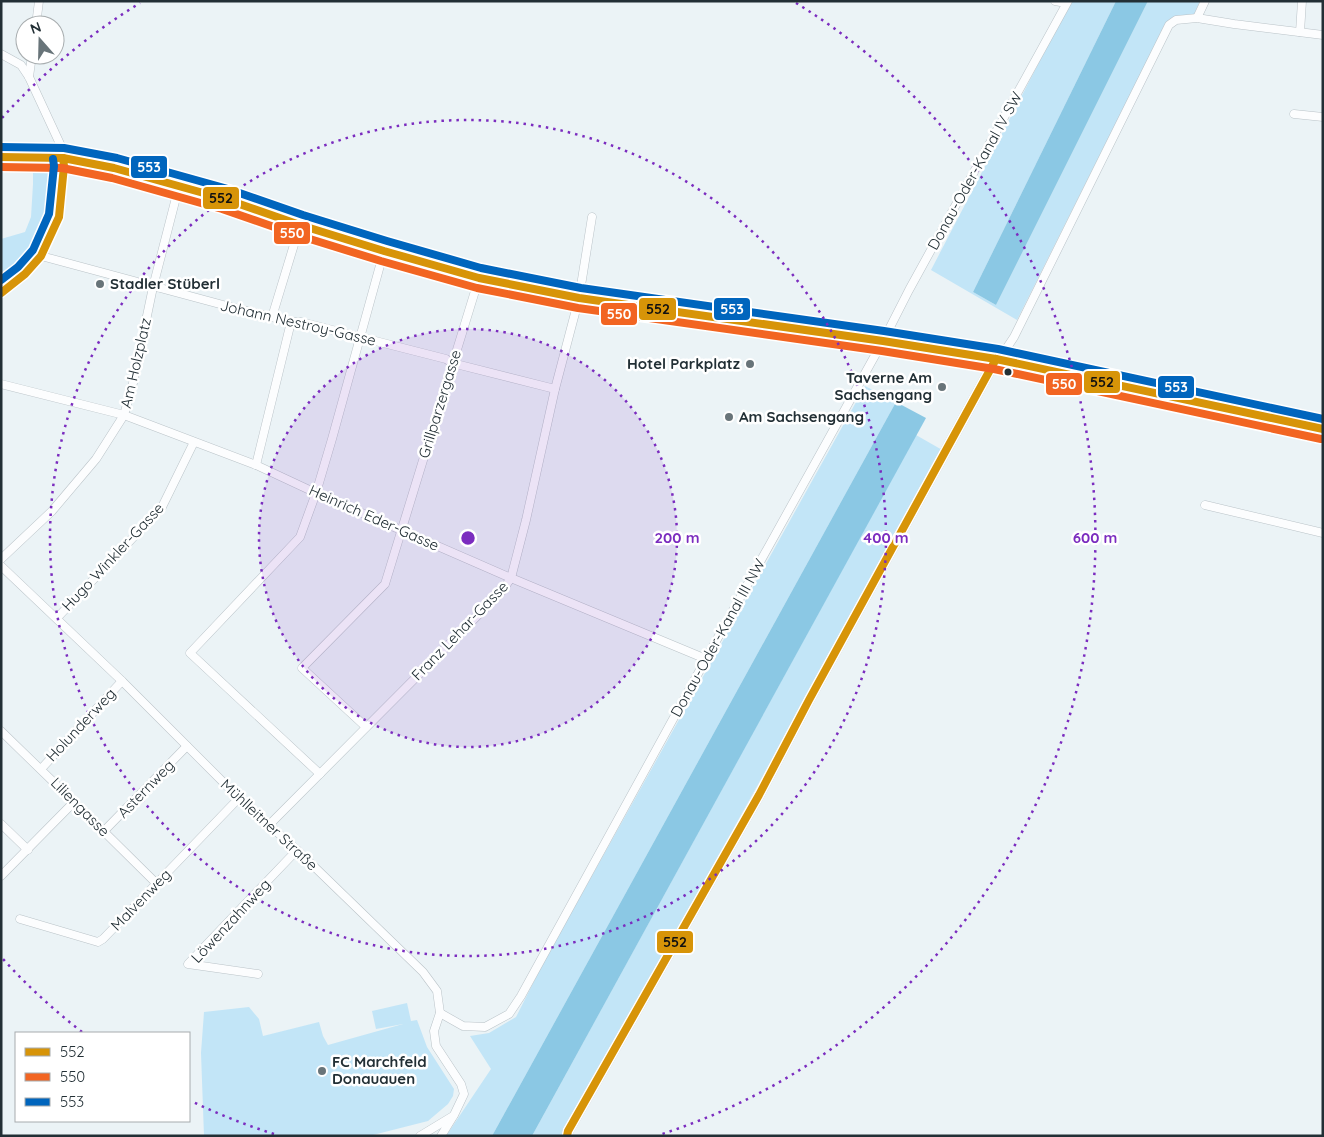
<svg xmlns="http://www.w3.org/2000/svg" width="1324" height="1137" viewBox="0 0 1324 1137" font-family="Quicksand,sans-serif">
	<rect width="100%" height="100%" fill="#ebf3f6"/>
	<g fill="#c2e5f7">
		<path d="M1071,1h45l-143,291 23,13 152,-304h52l-6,14 -19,1 -9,7 -149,297 -86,-50z"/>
		<path d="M55,166l3,6c-1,13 0,34 -4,46 -9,27 -31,53 -53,71v-50l24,-7 6,-15 2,-33v-17z"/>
		<path d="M865,386l31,16 -404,734h-46l45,-67 -21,-33 19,-3 27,-16 41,-81 17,-28z"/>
		<path d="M916,435l28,16 -382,685h-30z"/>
		<path d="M407,1003l4,18 6,-1 10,27 27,42 -1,7 -5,8 -20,17 -59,15h-165l-3,-83 3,-41 45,-5 10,12 4,17 56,-14 4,14 5,9 75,-21 -27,5 -4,-18z"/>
	</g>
	<g fill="#8bc8e4">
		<path d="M1116,1h32l-152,304 -23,-13z"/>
		<path d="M896,402l30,16 -394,718h-40z"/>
	</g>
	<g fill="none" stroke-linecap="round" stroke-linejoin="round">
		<defs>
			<g id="minor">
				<path d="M1055,1l11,2"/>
				<path d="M1197,18l8,-17"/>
				<path d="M36,25l3,-24"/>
				<path d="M1300,32l2,-31"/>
				<path d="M1,54l20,11 8,12 32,69 3,20 -5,51 -18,39 -16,18 -24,19"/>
				<path d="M29,77l3,-22"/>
				<path d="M1294,114l29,3"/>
				<path d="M41,256l186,50 64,16h10l145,37 6,4 103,26"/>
				<path d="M272,317l28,-92"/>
				<path d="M996,359l10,-10 8,-12 155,-312 7,-5 21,-2 37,6 89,11"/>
				<path d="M1,384l123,31 132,50 60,28 195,85 195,81"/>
				<path d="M256,465l35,-143"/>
				<path d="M1205,505l118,28"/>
				<path d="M1,559l51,-48 44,-52 28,-44 9,-32 20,-96 26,-101"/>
				<path d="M1,566l121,115 117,117 58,52 126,122 14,19 3,22 -6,18 2,15 25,38 3,10 -10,21 -13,21"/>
				<path d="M57,618l105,-111 32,-65"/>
				<path d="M366,727l-64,-59 83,-84 94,-306"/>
				<path d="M1,731l73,71 83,82"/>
				<path d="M41,769l81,-88"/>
				<path d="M320,774l-130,-121 110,-116 16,-44 16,-54 52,-188"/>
				<path d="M1,824l27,26"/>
				<path d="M269,825l233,-234 9,-13 15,-58 29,-131 24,-91 13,-81"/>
				<path d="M104,831l83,-85"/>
				<path d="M1,876l73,-74"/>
				<path d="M20,919l78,23 5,-3 136,-141"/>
				<path d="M258,974l-70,-10 109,-114"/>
				<path d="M440,1013l23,13 22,1 24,-13 12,-18 185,-337 177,-318 26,-51 159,-289"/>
				<path d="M420,1136l33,-20"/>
			</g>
			<path id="tertiary" d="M567,1136l1,-5 191,-336 50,-95 187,-341"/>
			<path id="primary" d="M1,157l62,1 51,10 111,31 75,26 84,26 95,27 100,20 304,43 113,18 96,20 231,50"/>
		</defs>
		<use href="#minor" stroke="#bac3c8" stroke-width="9"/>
		<use href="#tertiary" stroke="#bac3c8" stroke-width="11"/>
		<use href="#primary" stroke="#c7cdcf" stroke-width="14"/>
		<use href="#minor" stroke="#fcfdfe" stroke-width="8"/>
		<use href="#tertiary" stroke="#fcfdfe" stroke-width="10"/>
		<use href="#primary" stroke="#eae8dc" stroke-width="12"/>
		<defs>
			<g id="bus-1">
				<path d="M1,157l62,1 51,10 111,31 75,26 84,26 95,27 100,20 304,43 113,18 327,70"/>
				<path d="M1,293l24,-19 16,-18 18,-39 5,-51 -1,-8"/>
				<path d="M567,1136l1,-5 191,-336 50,-95 187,-341"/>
			</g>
			<path id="bus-2" d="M1,167l61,1 50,10 110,31 75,26 84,26 96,27 101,20 304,43 112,18 327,70"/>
			<g id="bus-3">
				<path d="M1,147l63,1 53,10 111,31 75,26 84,26 94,27 100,20 303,43 114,18 325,70"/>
				<path d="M1,280l17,-13 15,-17 16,-36 5,-48 -1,-7"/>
			</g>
		</defs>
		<use href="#bus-1" stroke="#fff" stroke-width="11"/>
		<use href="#bus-2" stroke="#fff" stroke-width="11"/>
		<use href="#bus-3" stroke="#fff" stroke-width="11"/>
		<use href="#bus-1" stroke="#d79408" stroke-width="8"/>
		<use href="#bus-2" stroke="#f26522" stroke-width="8"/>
		<use href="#bus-3" stroke="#0065bd" stroke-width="8"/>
	</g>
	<circle cx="468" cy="538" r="209" fill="#7b2cbf" fill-opacity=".12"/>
	<g fill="none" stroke="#7b2cbf" stroke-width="2.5" stroke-dasharray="2.5 5">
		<circle cx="468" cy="538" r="209"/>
		<circle cx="468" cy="538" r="418"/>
		<path d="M274 1134A627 627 0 0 1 193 1102M82 1032A627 627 0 0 1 2 958M2 118A627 627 0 0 1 140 3M796 3A627 627 0 0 1 662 1134"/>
	</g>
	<g fill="#687479" stroke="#fff" stroke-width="2">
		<circle cx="100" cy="284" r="5"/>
		<circle cx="750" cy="364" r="5"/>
		<circle cx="942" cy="387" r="5"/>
		<circle cx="729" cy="417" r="5"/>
		<circle cx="322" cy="1071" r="5"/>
	</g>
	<circle fill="#222f35" stroke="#fff" stroke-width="2" cx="1008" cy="372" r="4.5"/>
	<g text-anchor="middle" stroke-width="5" stroke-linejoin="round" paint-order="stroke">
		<g font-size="15" fill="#222f35" stroke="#fff">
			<text transform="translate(975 171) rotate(-61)" y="5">Donau-Oder-Kanal IV SW</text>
			<text transform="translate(298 323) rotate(13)" y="5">Johann Nestroy-Gasse</text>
			<text transform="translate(136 363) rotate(-77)" y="5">Am Holzplatz</text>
			<text transform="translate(440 404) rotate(-73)" y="5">Grillparzergasse</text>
			<text transform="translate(374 518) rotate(24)" y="5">Heinrich Eder-Gasse</text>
			<text transform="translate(113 557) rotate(-47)" y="5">Hugo Winkler-Gasse</text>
			<text transform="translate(460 631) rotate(-46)" y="5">Franz Lehar-Gasse</text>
			<text transform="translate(718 638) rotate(-61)" y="5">Donau-Oder-Kanal III NW</text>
			<text transform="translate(81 725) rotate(-47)" y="5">Holunderweg</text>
			<text transform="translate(146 789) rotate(-46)" y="5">Asternweg</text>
			<text transform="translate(80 807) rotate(45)" y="5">Liliengasse</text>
			<text transform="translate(269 825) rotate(43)" y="5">Mühlleitner Straße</text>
			<text transform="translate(141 900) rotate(-46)" y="5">Malvenweg</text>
			<text transform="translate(231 921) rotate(-47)" y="5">Löwenzahnweg</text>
		</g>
		<g font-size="15" font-weight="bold" fill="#222f35" stroke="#fff" text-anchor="start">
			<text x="110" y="289">Stadler Stüberl</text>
			<text x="740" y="369" text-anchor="end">Hotel Parkplatz</text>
			<text x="932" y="383" text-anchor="end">Taverne Am<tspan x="932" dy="17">Sachsengang</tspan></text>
			<text x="739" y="422">Am Sachsengang</text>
			<text x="332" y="1067">FC Marchfeld<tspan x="332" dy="17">Donauauen</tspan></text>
		</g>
	</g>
	<circle cx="468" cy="538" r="8" fill="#7b2cbf" stroke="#fff" stroke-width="2.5"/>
	<g font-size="15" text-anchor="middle" font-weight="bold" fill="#7b2cbf" stroke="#fff" stroke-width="5" stroke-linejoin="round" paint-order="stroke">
		<text x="677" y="543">200 m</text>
		<text x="886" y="543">400 m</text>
		<text x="1095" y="543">600 m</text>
	</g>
	<g stroke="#fff" stroke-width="2">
		<rect x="130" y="155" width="38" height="24" rx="5" fill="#0065bd"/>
		<rect x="202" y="186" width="38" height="24" rx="5" fill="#d79408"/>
		<rect x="273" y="221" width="38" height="24" rx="5" fill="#f26522"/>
		<rect x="638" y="297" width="39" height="24" rx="5" fill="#d79408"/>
		<rect x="713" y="297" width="38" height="24" rx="5" fill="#0065bd"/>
		<rect x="600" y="302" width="38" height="24" rx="5" fill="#f26522"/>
		<rect x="1083" y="370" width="38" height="24" rx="5" fill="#d79408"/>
		<rect x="1045" y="372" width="38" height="24" rx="5" fill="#f26522"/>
		<rect x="1157" y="375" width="38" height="24" rx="5" fill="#0065bd"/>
		<rect x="656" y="930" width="38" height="24" rx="5" fill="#d79408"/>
	</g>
	<g font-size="14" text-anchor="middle" font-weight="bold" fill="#fff">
		<text x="149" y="172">553</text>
		<text x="292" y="238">550</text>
		<text x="732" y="314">553</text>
		<text x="619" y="319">550</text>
		<text x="1064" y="389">550</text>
		<text x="1176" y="392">553</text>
	</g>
	<g font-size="14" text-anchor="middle" font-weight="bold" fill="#111">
		<text x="221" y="203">552</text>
		<text x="658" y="314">552</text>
		<text x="1102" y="387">552</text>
		<text x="675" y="947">552</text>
	</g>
	<rect width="1324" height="1137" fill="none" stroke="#222f35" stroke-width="5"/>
	<rect x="15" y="1032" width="175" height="90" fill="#ffffff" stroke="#a7acae"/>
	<rect x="25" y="1048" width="25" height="8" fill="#d79408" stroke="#a7acae"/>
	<text x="60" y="1057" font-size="15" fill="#222f35">552</text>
	<rect x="25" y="1073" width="25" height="8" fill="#f26522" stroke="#a7acae"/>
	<text x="60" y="1082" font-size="15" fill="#222f35">550</text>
	<rect x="25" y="1098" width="25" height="8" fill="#0065bd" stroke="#a7acae"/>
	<text x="60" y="1107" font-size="15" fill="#222f35">553</text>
	<g transform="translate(40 40) rotate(340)"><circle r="24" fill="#ffffff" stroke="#a7acae"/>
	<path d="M0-4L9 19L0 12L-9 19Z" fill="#687479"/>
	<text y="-8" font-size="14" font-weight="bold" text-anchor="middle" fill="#222f35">N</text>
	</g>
</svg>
